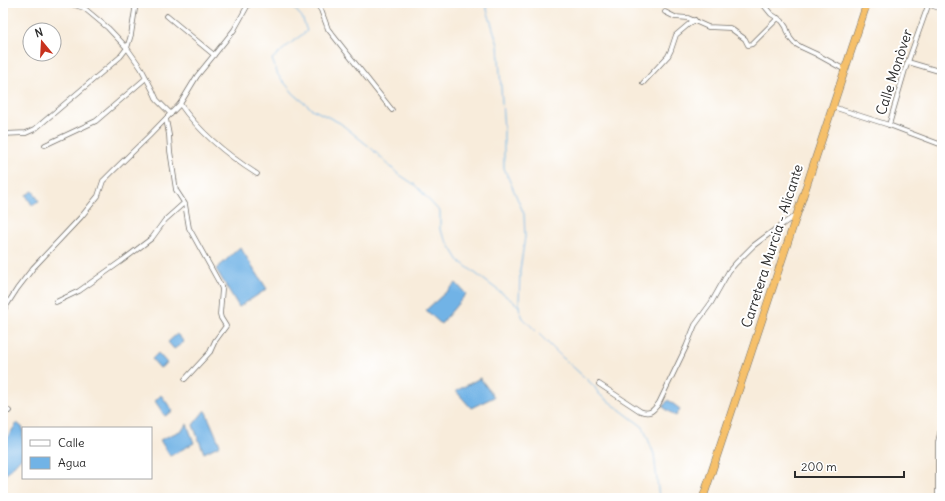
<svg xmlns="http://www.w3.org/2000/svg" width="945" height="501" viewBox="0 0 945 501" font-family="Delius,sans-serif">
	<rect width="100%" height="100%" fill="#fff"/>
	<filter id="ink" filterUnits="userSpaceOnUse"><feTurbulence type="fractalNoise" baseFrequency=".025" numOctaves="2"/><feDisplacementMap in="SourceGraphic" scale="8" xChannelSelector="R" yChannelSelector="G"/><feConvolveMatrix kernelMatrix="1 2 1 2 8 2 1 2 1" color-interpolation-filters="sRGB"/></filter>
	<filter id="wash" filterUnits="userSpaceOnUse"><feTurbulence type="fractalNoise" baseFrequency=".012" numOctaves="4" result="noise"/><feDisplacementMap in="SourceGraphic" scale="16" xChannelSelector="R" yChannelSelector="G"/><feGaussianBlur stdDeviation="0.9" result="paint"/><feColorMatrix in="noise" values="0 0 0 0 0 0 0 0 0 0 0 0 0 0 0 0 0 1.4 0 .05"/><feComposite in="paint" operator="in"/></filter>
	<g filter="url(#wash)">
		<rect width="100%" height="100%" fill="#f8ecdb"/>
		<g fill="#71b3e6" stroke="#4e6f88">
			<path d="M33,191l6,10 -7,4 -6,-10z"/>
			<path d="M240,247l27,42 -28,18 -23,-38 7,-6z"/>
			<path d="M456,283l10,11 -25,30 -15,-14z"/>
			<path d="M177,334l7,8 -10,7 -6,-7z"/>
			<path d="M158,353l9,10 -7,5 -8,-9z"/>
			<path d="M480,378l14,19 -23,11 -15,-17z"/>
			<path d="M161,395l12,16 -8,5 -10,-15z"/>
			<path d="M668,400l12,9 -4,7 -13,-9z"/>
			<path d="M205,410l15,35 -16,8 -11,-28z"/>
			<path d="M17,423l6,5v28l-20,21v-33z"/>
			<path d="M187,424l7,19 -24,13 -10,-16 22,-10z"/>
		</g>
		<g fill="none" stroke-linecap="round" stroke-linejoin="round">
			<g stroke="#71b3e6" stroke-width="1">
				<path d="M282,3l10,3 10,11 5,14 -16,12 -19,16 6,16 16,19 18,15 28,14 31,25 26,25 18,12 25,27v18l19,31 60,45"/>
				<path d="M485,3l13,42 6,85v38l20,46 1,23 -5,33 -1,37 1,4 3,7 39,39 32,29 5,8 44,33 11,27 5,44"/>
			</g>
		</g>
	</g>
	<g filter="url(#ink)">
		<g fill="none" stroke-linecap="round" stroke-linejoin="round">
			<defs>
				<g id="minor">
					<path d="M68,3l16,5 24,20 19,20 14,20 12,23 4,9 14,14"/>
					<path d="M316,3l5,7 7,19 64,81"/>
					<path d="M762,3l9,11 11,7 4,6 4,11 4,5 7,4 15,7 29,16"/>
					<path d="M924,3l18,6"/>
					<path d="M665,12l10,5 13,1 20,9 22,1 15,11 3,6 4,-1 26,-26"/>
					<path d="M167,16l47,39"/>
					<path d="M908,62l34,10"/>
					<path d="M643,83l25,-27 3,-6 5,-15 13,-11 6,-4"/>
					<path d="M180,104c20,29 47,51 77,70"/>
					<path d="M833,107l56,18 53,20"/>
					<path d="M166,119l3,16 1,16 6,39 9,14 4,24 31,56 2,5 -2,25 1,4 5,8 -11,15 -5,11 -25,27"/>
					<path d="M889,125l16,-55 24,-67"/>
					<path d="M3,134l23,-1 9,-4 85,-72 7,-9 4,-13 5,-32"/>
					<path d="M45,145l51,-24 50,-43"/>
					<path d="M56,302l23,-11 44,-31 29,-22 13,-18 19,-17"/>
					<path d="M3,311l14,-22 16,-21 48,-51 17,-21 5,-15 10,-10 36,-35 31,-32 17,-28 17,-21 20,-25 15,-27"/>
					<path d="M599,384l41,27c10,4 13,0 19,-8l27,-56 9,-22 16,-22 18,-32 7,-8 17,-17 24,-18 19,-13"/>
					<path d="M3,407l6,4"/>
					<path d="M938,498v-56l4,-18"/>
				</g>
				<path id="trunk" d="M703,498l105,-317 59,-178"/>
			</defs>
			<use href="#minor" stroke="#736f69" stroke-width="5.5"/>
			<use href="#trunk" stroke="#736f69" stroke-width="8"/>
			<use href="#minor" stroke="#fff" stroke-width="4"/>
			<use href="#trunk" stroke="#f6c06b" stroke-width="7"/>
		</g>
	</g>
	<g text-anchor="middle" stroke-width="4" stroke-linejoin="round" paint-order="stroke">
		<g font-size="14" fill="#2b2b2b" stroke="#fff">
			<text transform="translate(894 72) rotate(-72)" y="5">Calle Monòver</text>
			<text transform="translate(772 246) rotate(-72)" y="5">Carretera Murcia - Alicante</text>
		</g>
	</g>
	<rect width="945" height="501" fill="none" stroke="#fff" stroke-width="16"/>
	<rect x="22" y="427" width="130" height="52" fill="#ffffff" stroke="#aaaaaa"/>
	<rect x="30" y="440" width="20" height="6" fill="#ffffff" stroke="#aaaaaa"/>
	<text x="58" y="447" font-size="12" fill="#2b2b2b">Calle</text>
	<rect x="30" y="457" width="20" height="12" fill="#71b3e6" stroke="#aaaaaa"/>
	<text x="58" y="467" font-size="12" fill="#2b2b2b">Agua</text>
	<g transform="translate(42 42) rotate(342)"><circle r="19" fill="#ffffff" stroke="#aaaaaa"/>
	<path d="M0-3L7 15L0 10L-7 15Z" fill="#c8321e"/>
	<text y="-6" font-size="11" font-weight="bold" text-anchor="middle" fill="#2b2b2b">N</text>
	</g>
	<path d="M795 471v6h109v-6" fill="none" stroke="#2b2b2b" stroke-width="2"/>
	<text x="801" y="471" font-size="12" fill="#2b2b2b" stroke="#ffffff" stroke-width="3" paint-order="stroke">200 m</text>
</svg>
